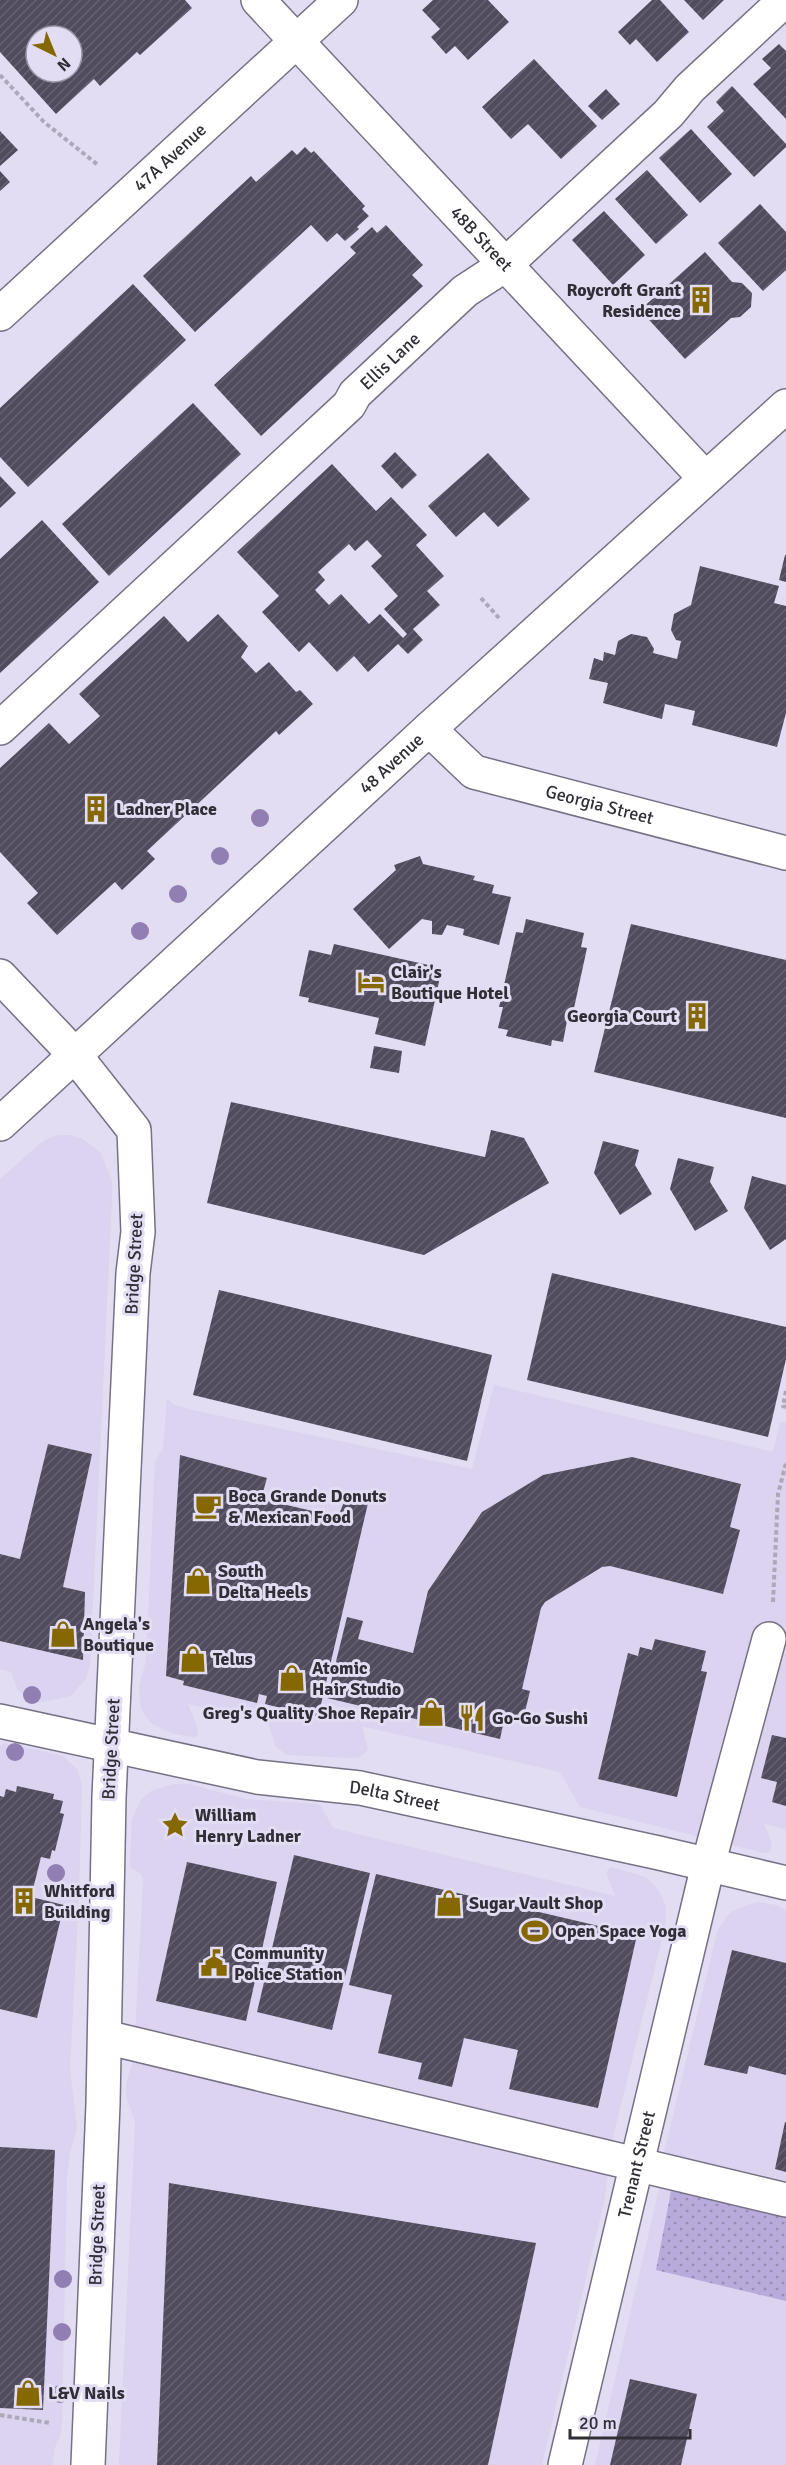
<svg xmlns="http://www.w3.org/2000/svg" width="786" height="2465" viewBox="0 0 786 2465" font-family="Signika,sans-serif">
	<defs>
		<pattern id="grass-dots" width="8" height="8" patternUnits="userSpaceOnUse" patternTransform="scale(1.5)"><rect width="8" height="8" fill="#b8aada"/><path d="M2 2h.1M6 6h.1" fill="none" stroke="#968bb2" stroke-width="1.8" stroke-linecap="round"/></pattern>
		<pattern id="building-hatch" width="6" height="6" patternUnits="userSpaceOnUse" patternTransform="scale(1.5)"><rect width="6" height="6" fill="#504b5d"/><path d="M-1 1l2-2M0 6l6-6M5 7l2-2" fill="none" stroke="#676271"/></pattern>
	</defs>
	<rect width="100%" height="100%" fill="#e2ddf2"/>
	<g fill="#dbd3ef">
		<path d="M58,1135h12l13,4 18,14 11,28v17l-22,468 -4,12 -15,18 -29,6 -14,-3 -10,-9 -7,-18 -11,-3v-490l43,-38z"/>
		<path d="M494,1385l279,67 7,-30 6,1v406l-22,-5 8,19 -2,9 -6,1 -184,-46 -20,-35 -198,-46 6,24 -8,7 -8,1 -65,-3 -11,-8 -8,-24 -80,-19 10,25 -1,7 -3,1 -23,-4 -19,-9 -6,-7 -5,-9 -2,-22 7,-25 9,-199 8,-14 4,-50 6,6 19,6 280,59z"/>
		<path d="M5,1743l58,13 14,13 5,15 -3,111 -9,174 7,59 -7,24 -3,25 -5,247 -2,13 -6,12 -1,16h-53v-719z"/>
		<path d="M173,1784h16l57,15 71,5 4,2 12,22 282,68 -9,-24 5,-5 35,10 13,14 7,15v17l-53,214 -9,65 -62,263h-423l16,-343 -9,-26v-12l8,-27 9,-178 -2,-5 -10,-6 -1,-6 2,-43 9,-19 10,-9z"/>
		<path d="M757,1902l19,3 10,5v555h-191l64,-276 6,-40 52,-217 10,-16 6,-5z"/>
	</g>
	<path fill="url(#grass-dots)" d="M671,2191l115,25v85l-130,-31z"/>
	<g fill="url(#building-hatch)" fill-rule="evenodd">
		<path d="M0,0h185l7,8 -52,47 -3,-3 -37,34 -6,-7 -38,35 -56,-62zM36,36h36v36h-36z"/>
		<path d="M433,0h55l21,22 -41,38 -13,-14 -9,8 -15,-17 9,-8 -18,-19z"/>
		<path d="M652,0h8l29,32 -32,30 -21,-23 -6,6 -12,-13z"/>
		<path d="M684,0h40l-21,20z"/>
		<path d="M779,44l7,7v68l-33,-35 18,-16 -9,-9z"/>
		<path d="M534,59l63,67 -36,33 -33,-35 -17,15 -29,-32z"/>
		<path d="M732,86l54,58v3l-32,30 -47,-50 17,-16 -8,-9z"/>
		<path d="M606,89l14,15 -18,16 -14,-14z"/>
		<path d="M691,129l41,45 -32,29 -41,-45z"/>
		<path d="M0,131l18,19 -18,16z"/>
		<path d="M305,147l6,6 3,-2 51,55 -3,3 7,7 -12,11 2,2 -14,12 -8,-8 -10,9 -16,-17 -116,107 -52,-56 108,-100 5,6 36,-32 5,5z"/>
		<path d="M647,170l41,45 -32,29 -41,-45z"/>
		<path d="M0,171l10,11 -10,9z"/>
		<path d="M760,204l26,28v38l-23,21 -45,-48z"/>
		<path d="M604,211l41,44 -32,30 -41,-45z"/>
		<path d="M386,225l37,40 -11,10 11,11 -162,150 -47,-51 142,-132 -6,-6 22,-20 5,6z"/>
		<path d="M705,252l27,30 10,1 10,10 -1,14 -11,10 -9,1 -46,41 -45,-49z"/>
		<path d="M133,284l53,56 -158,147 -28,-30v-49z"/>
		<path d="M193,403l48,51 -132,122 -47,-52z"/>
		<path d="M395,452l22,23 -15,14 -21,-23z"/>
		<path d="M488,453l42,46 -32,28 -14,-15 -28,25 -28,-31z"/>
		<path d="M332,464l44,47 15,-14 36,38 -11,10 28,31 -17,15 13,14 -27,24 10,11 -15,14 -10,-10 -30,28 -14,-16 -17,16 -28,-30 -10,10 -37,-40 17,-16 -42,-44zM367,540l15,16 -11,10 27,30 -14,13 23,25 -4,4 -23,-24 -11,10 -28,-30 -12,11 -14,-15 10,-10 -7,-8 31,-28 6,7z"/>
		<path d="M0,476l16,17 -16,15z"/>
		<path d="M42,520l57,62 -99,91v-114z"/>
		<path d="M785,555h1v27l-7,-2z"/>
		<path d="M700,566l79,20 -5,17 12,3v107l-9,34 -85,-22 3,-14 -30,-7 -3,15 -59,-16 5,-20 -19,-4 5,-21 9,3 1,-9 11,3 3,-14 13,-7 16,3 7,12 -1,4 24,6 4,-18 -5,-1 -5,-10 3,-16 17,-9z"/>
		<path d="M218,614l30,32 -7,11 15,16 13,-11 27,30 4,-2 13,14 -34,31 -3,-4 -129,120 8,8 -33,31 -7,-8 -58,53 -30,-32 11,-10 -38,-41v-84l49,-45 20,21 31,-28 -21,-22 85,-78 24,26z"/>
		<path d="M420,856l3,8 52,12 -2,4 21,5 -2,8 19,4 -12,48 -36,-10 1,-6 -17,-4 -5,10 -10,-1v-13l-10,-2 -33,30 -36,-40 43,-39 -2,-5z"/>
		<path d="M526,919l58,14 -3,14 6,1 -16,74 -4,-1 -4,21 -11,-2 -1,6 -45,-10 2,-6 -10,-2 5,-21h-4l17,-75 7,1z"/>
		<path d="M631,924l155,36v158l-192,-46z"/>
		<path d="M334,944l108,24 -17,78 -50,-12 4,-16 -71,-16 1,-4 -10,-2 10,-46 22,5z"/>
		<path d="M374,1046l28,5 -3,22 -29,-5z"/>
		<path d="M231,1102l254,55 6,-27 33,8 25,45 -125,72 -217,-52z"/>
		<path d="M603,1141l36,9 -4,15 17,29 -32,21 -26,-42z"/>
		<path d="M678,1158l36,9 -4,15 18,29 -33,20 -25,-42z"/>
		<path d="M752,1176l34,9v54l-16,11 -26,-42z"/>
		<path d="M552,1273l234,54v32l-18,78 -241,-57z"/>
		<path d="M219,1290l273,65 -25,106 -274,-66z"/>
		<path d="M48,1444l44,10 -29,133 22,5 -2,68 -83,-19v-87l20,5z"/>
		<path d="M180,1455l87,23 -6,21 77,18 8,-20 22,6 -50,214 -53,-13 2,-8 -8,-2 -2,9 -74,-18 1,-4 -18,-5z"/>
		<path d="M632,1457l109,27 -11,43 10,3 -17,64 -113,-28 -8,1 -57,35 -4,6 -19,81 8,2 -7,29 -18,-4 -5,23 -173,-41 20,-81 16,4 -5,18 55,14 15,-62 54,-79 61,-37z"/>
		<path d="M655,1639l51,12 -5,20 6,1 -30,125 -79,-18 30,-126 10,3 2,-9 12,3z"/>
		<path d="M772,1735l14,3v68l-14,-4 5,-20 -16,-4z"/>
		<path d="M17,1786l37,8 -1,5 10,2 -3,12 4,1 -9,37 -3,-1 -2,9 -9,-2 -10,40 33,8 -27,113 -37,-9v-213l4,1 2,-8 10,3z"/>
		<path d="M294,1855l76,18 -38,157 -75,-18z"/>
		<path d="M187,1862l90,20 -31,139 -90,-20z"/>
		<path d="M376,1874l261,61 -39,173 -89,-19 9,-39 -54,-12 -12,49 -34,-8 4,-16 -44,-10 14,-58 -43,-10z"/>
		<path d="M732,1950l54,13v112l-37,-9 -2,8 -43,-9z"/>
		<path d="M785,2122h1v50l-11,-3z"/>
		<path d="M0,2147l55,3 -12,260 -43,-2z"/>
		<path d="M169,2183l367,60 -48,222h-331z"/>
		<path d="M630,2379l67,15 -16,71h-71z"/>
	</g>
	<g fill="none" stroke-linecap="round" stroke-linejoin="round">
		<defs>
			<g id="minor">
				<path id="s1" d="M258,0l447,478"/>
				<path id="s2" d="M0,728l349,-323 6,-11 110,-103 40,-26 163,-151 22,-26 95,-88"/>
				<path id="s3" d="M429,729l45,43 312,81"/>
				<path d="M0,976l74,78 60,76 4,102 -5,41 -24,524 -6,307 -15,361"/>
				<path id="s4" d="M0,1124l429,-395 357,-323"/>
				<path id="s5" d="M0,1721l257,56 103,11 299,65 127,30"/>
				<path d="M105,2037l681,163"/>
				<path id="s6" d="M565,2465l143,-600 61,-226"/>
			</g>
			<g id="major">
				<path id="s7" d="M0,314l341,-314"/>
			</g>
		</defs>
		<use href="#minor" stroke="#767184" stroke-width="36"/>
		<use href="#major" stroke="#767184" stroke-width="36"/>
		<g stroke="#aca8b9" stroke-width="4" stroke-dasharray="4.5 3" stroke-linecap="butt">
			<path d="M0,75l44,47 54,43"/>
			<path d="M481,598l18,20"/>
			<path d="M786,1391l-3,15 3,1"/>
			<path d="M773,1602l5,-108 8,-31"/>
			<path d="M0,2415l50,8"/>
		</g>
		<use href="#minor" stroke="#fff" stroke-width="33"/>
		<use href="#major" stroke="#fff" stroke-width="33"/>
	</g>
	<g fill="#917eb3">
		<circle cx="260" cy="818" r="9"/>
		<circle cx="220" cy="856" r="9"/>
		<circle cx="178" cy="894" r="9"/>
		<circle cx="140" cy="931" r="9"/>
		<circle cx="32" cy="1695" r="9"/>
		<circle cx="15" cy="1752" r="9"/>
		<circle cx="56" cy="1873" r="9"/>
		<circle cx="63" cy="2279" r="9"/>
		<circle cx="62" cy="2332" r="9"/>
		<circle cx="60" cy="2394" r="9"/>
	</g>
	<defs>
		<symbol id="building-bare" viewBox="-9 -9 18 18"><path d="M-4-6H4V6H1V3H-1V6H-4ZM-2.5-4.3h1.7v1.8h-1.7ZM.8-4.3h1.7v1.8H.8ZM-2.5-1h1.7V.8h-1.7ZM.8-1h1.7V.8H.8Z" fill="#866802" stroke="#e2ddf2" stroke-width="2.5" paint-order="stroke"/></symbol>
		<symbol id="hotel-bare" viewBox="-9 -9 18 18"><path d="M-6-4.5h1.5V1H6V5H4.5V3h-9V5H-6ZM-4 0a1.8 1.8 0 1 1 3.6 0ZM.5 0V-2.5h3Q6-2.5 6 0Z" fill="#866802" stroke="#e2ddf2" stroke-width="2.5" paint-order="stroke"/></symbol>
		<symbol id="cafe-bare" viewBox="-9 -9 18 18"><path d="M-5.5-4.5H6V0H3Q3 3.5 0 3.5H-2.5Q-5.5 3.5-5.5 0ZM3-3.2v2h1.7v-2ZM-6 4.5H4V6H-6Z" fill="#866802" stroke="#e2ddf2" stroke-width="2.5" paint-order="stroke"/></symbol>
		<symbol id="shop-bare" viewBox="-9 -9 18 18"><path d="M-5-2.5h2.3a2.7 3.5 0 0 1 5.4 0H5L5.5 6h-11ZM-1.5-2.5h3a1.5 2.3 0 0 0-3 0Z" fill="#866802" stroke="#e2ddf2" stroke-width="2.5" paint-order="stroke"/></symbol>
		<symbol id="restaurant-bare" viewBox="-9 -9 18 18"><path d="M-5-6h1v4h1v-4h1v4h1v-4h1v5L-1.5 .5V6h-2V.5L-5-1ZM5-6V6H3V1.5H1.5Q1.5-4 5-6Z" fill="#866802" stroke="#e2ddf2" stroke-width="2.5" paint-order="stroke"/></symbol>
		<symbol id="sight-bare" viewBox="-9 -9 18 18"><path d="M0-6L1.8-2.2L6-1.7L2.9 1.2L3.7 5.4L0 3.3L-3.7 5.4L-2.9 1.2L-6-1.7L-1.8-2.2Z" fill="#866802" stroke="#e2ddf2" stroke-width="2.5" paint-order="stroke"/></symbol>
		<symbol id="stadium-bare" viewBox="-9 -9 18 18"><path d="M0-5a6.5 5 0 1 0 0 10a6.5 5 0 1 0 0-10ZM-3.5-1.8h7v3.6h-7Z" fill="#866802" stroke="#e2ddf2" stroke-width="2.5" paint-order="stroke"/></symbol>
		<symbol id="civic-bare" viewBox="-9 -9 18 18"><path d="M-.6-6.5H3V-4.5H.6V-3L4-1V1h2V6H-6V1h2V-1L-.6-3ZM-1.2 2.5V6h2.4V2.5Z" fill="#866802" stroke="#e2ddf2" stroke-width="2.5" paint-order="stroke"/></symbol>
	</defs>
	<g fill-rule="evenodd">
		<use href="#building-bare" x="682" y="281" width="38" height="38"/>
		<use href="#building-bare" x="77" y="790" width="38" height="38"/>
		<use href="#hotel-bare" x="352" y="963" width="38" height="38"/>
		<use href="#building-bare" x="678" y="997" width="38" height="38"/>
		<use href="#cafe-bare" x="189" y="1487" width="38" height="38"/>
		<use href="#shop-bare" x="179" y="1562" width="38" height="38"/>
		<use href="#shop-bare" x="44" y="1615" width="38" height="38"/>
		<use href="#shop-bare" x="174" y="1640" width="38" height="38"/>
		<use href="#shop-bare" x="273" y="1659" width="38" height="38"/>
		<use href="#shop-bare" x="412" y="1694" width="38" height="38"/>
		<use href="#restaurant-bare" x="453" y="1699" width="38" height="38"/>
		<use href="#sight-bare" x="156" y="1806" width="38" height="38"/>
		<use href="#building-bare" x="5" y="1882" width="38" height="38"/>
		<use href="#shop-bare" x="430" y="1884" width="38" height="38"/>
		<use href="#stadium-bare" x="516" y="1912" width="38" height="38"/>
		<use href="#civic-bare" x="195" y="1944" width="38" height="38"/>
		<use href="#shop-bare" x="9" y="2374" width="38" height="38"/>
	</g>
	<g text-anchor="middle" stroke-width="6" stroke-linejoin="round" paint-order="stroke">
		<g font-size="18" fill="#312e37" stroke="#e2ddf2">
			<text dy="6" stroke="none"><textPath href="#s7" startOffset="231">47A Avenue</textPath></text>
			<text dy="6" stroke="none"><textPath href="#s1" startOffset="327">48B Street</textPath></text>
			<text dy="6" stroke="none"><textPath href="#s2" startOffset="536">Ellis Lane</textPath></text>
			<text dy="6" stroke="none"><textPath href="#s4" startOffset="532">48 Avenue</textPath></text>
			<text dy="6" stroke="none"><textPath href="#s3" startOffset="192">Georgia Street</textPath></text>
			<text transform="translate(134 1264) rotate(-87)" y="6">Bridge Street</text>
			<text transform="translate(111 1749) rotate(-87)" y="6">Bridge Street</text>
			<text dy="6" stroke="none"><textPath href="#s5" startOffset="402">Delta Street</textPath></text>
			<text dy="6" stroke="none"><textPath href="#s6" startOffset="309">Trenant Street</textPath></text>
			<text transform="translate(97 2235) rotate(-88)" y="6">Bridge Street</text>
		</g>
		<g font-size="18" font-weight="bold" fill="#312e37" stroke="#e2ddf2" text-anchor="start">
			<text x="681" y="296" text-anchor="end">Roycroft Grant<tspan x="681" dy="21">Residence</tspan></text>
			<text x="116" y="815">Ladner Place</text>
			<text x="391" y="978">Clair's<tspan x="391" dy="21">Boutique Hotel</tspan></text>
			<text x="677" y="1022" text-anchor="end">Georgia Court</text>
			<text x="228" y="1502">Boca Grande Donuts<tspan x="228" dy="21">&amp; Mexican Food</tspan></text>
			<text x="218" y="1577">South<tspan x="218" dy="21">Delta Heels</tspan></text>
			<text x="83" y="1630">Angela's<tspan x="83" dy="21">Boutique</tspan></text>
			<text x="213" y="1665">Telus</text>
			<text x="312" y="1674">Atomic<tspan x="312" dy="21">Hair Studio</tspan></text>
			<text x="411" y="1719" text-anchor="end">Greg's Quality Shoe Repair</text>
			<text x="492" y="1724">Go-Go Sushi</text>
			<text x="195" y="1821">William<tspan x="195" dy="21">Henry Ladner</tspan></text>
			<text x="44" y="1897">Whitford<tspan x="44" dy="21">Building</tspan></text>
			<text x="469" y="1909">Sugar Vault Shop</text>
			<text x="555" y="1937">Open Space Yoga</text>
			<text x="234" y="1959">Community<tspan x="234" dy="21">Police Station</tspan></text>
			<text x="48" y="2399">L&amp;V Nails</text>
		</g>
	</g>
	<g transform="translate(54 54) rotate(137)"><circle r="28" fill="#e2ddf2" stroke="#9b97a7" stroke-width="1.5"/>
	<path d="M0-4.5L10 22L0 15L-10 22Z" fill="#866802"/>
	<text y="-9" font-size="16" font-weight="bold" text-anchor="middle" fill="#312e37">N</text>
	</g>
	<path d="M570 2429v9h120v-9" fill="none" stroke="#312e37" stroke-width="3"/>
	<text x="579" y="2429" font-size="18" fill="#312e37" stroke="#e2ddf2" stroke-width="4.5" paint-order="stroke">20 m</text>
</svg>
